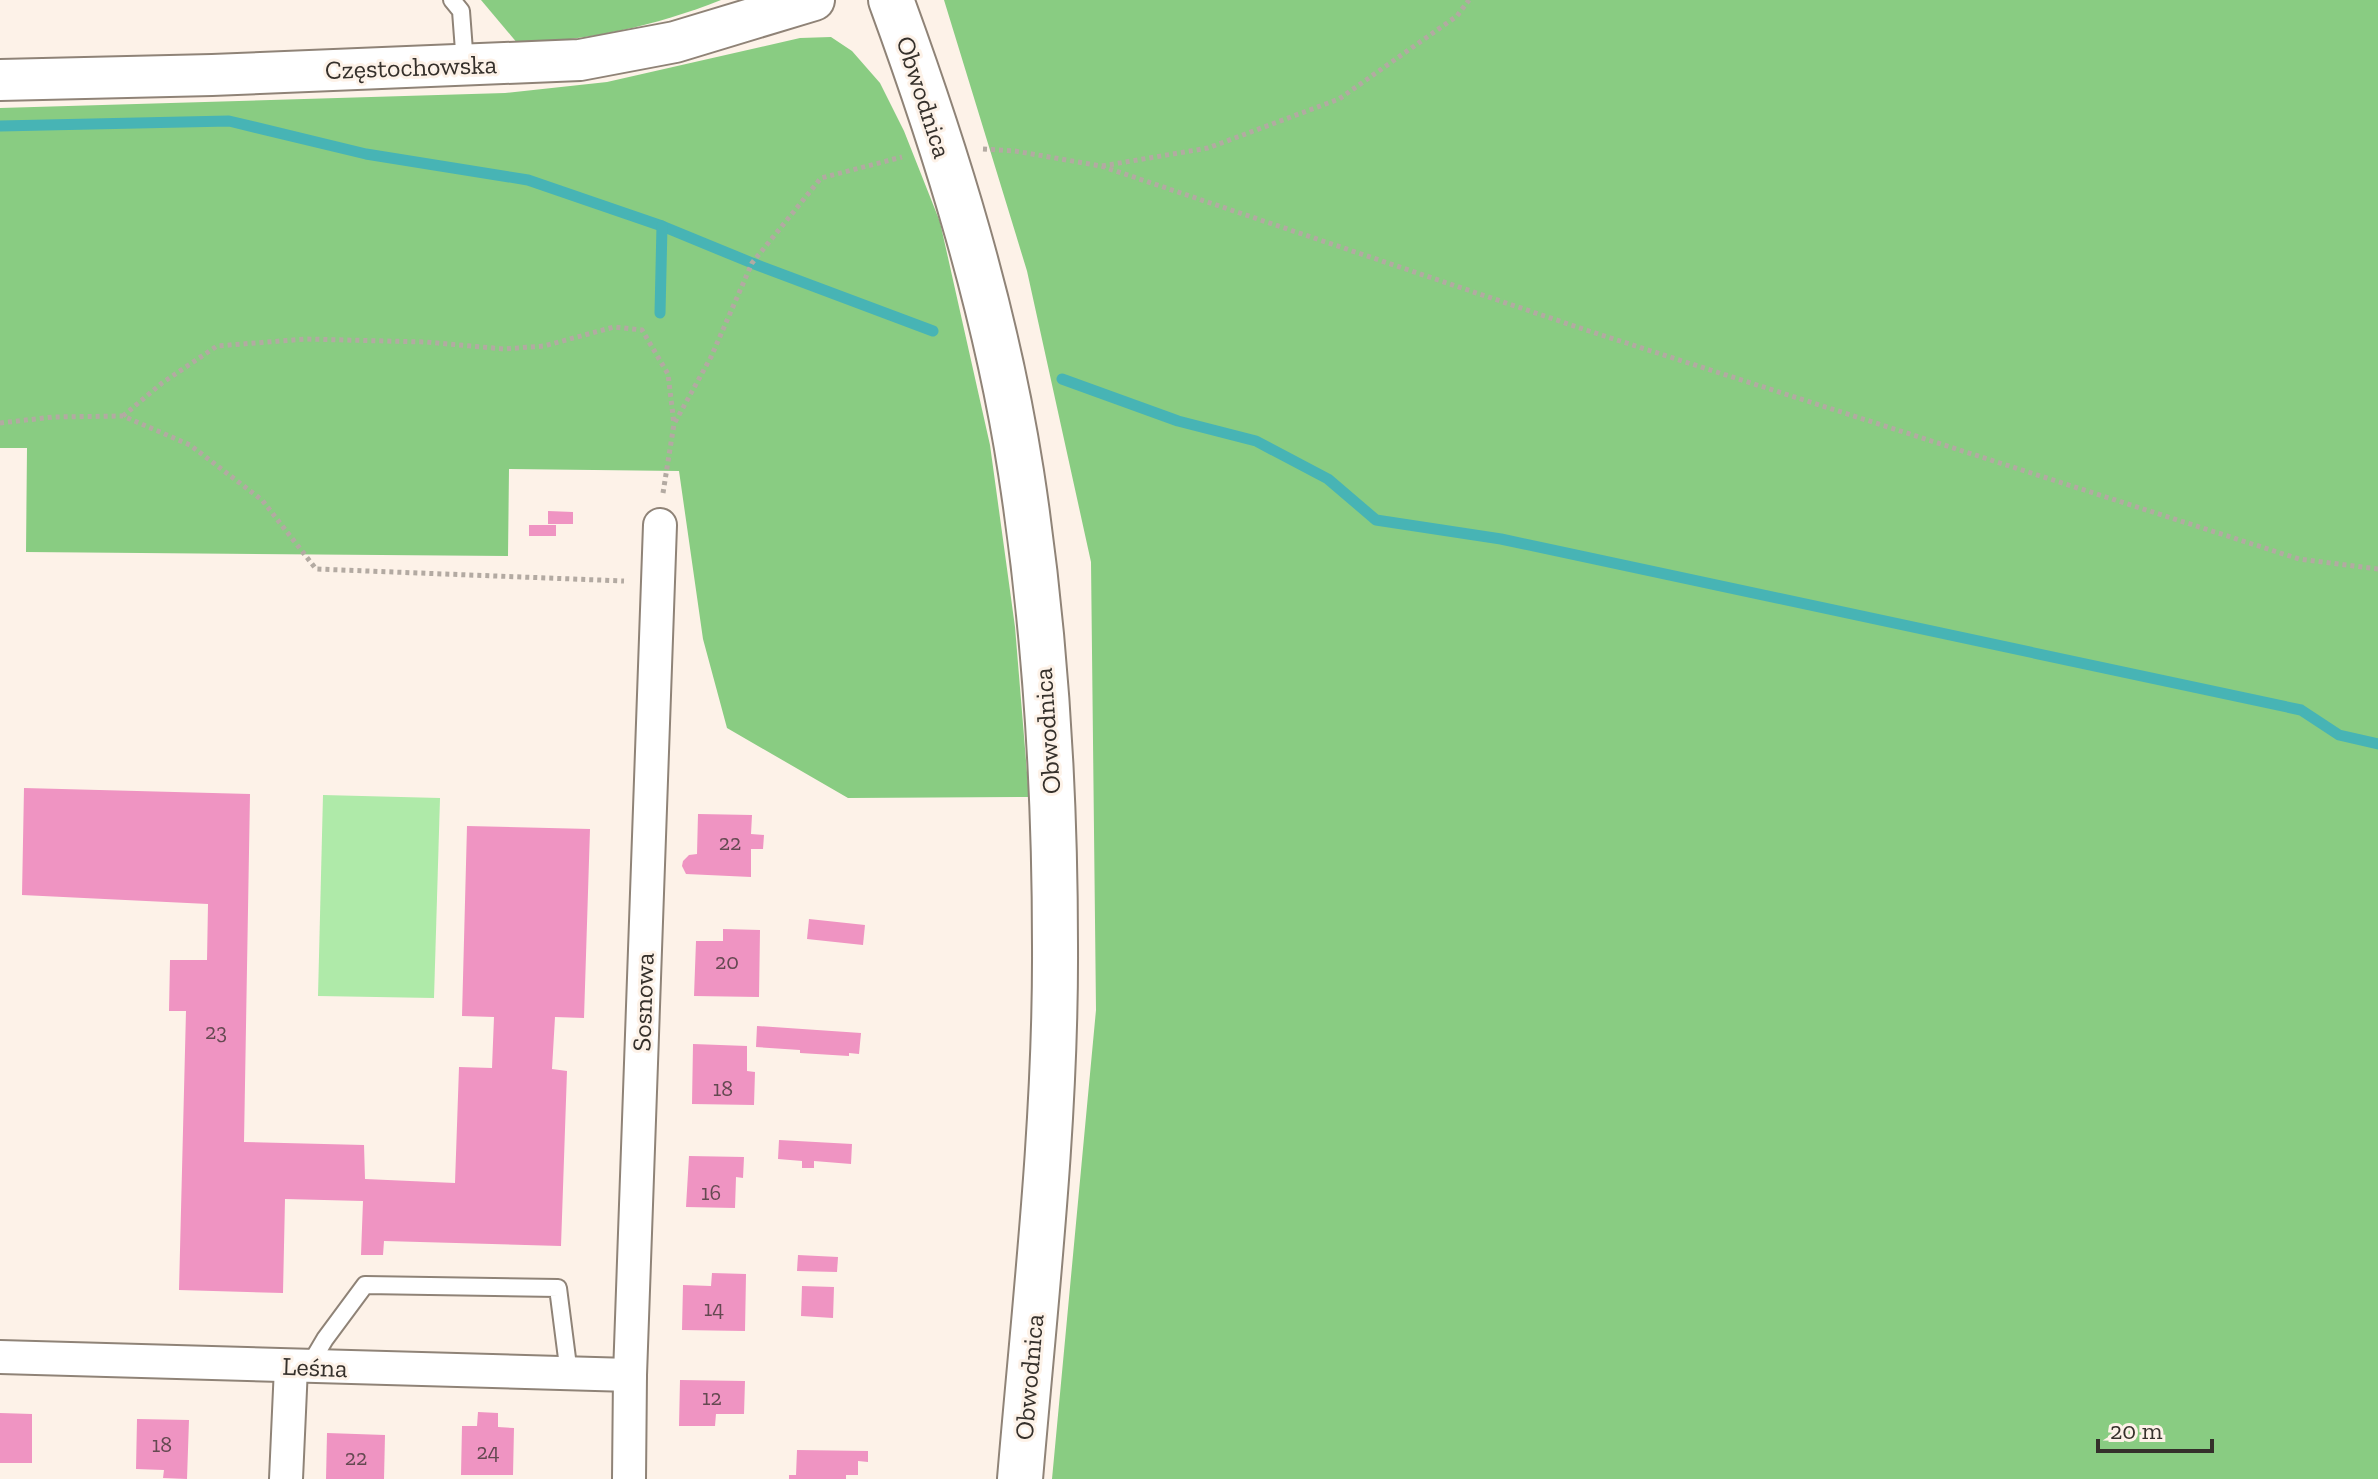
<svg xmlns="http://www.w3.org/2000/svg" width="2378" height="1479" viewBox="0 0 2378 1479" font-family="'Zilla Slab',serif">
	<rect width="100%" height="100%" fill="#fdf2e8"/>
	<path fill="#afeaa9" d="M323,795l117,3 -6,200 -116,-2z"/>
	<g fill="#89cc82">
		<path d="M481,0h240c-65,26 -133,40 -203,44z"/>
		<path d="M944,0h1434v1479h-1326l44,-469 -5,-448 -64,-291z"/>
		<path d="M831,37l21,14 28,32 24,48 36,91 50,223 25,182 14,170 -181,1 -121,-70 -24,-89 -24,-168 -170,-2 -1,87 -482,-4 1,-104h-27v-340l505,-15 102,-11 193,-44z"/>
	</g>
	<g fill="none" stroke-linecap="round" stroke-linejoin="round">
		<g stroke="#47b4b5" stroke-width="11">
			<path d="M0,126l229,-5 137,33 162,26 134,46 90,37 181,68"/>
			<path d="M660,313l2,-87"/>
			<path d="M1062,379l116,42 78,20 72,38 48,41 125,19 800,171 38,25 39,9"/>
		</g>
	</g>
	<g fill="#ef94c2">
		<path d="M548,511l25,1v12h-25z"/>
		<rect x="529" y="525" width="27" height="11"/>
		<path d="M24,788l226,6 -6,348 120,3 1,34 90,4 4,-116 33,1 2,-51 -32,-1 5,-190 123,3 -6,189 -29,-1 -3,52 15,2 -6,175 -177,-5 -1,14h-22l2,-54 -78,-2 -2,94 -104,-3 7,-279h-17l1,-51h37l1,-56 -186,-9z"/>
		<path d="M698,814l54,1 -1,19 13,1 -1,14h-12v28l-65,-3 -4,-8 1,-5 6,-6 8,-1z"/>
		<path d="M809,919l56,6 -2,20 -56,-6z"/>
		<path d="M723,929l37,1 -1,67 -65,-1 2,-55h27z"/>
		<path d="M757,1026l104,7 -2,21 -10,-1v3l-49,-3v-3l-44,-3z"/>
		<path d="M693,1044l54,2v25l8,1 -1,33 -62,-1z"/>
		<path d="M779,1140l73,4 -1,20 -37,-3v7h-12v-7l-24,-2z"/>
		<path d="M689,1156l55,1 -1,21 -7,-1 -1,31 -49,-1z"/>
		<path d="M798,1255l40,2 -1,15 -40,-1z"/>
		<path d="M712,1273l34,1 -1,57 -63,-1 1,-45 28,1z"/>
		<path d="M802,1286l32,1 -1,31 -32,-2z"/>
		<path d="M680,1380l65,1 -1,33h-28l-1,12h-36z"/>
		<path d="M478,1412l20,1v14l16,1 -1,47h-52l1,-49h15z"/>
		<path d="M0,1413l32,1v49h-32z"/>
		<path d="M137,1419l52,1 -2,59 -24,-1 1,-8 -28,-1z"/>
		<path d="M327,1433l58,2 -1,44h-58z"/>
		<path d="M797,1450l71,1v11l-10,-1v14h-12v4h-57v-4h7z"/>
	</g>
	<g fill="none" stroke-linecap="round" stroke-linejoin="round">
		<defs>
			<g id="service">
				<path d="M452,0l9,11 4,53"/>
				<path d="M309,1366l16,-27 40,-54 193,3 11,86"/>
			</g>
			<g id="minor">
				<path d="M0,1357l630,18"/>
				<path d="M286,1479l5,-112"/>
				<path d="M629,1479l1,-104 30,-850"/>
			</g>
			<path id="tertiary" d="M0,80l212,-5 368,-15 95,-18 139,-42"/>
			<path id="secondary" d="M891,0c56,153 105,311 130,472 24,156 34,315 34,473 1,178 -20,357 -35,534"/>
		</defs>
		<use href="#service" stroke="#8f8377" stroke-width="20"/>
		<use href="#minor" stroke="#8f8377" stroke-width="36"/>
		<use href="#tertiary" stroke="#8f8377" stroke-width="44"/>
		<use href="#secondary" stroke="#8f8377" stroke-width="48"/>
		<g stroke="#b3aaa2" stroke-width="5" stroke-dasharray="4 4" stroke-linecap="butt">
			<path d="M983,149l32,2 86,15 488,165 710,228 79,10"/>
			<path d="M1102,166l106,-18 131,-49 118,-83 12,-16"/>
			<path d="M123,416l39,-33 55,-37 89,-7 120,3 78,7 40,-3 70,-19 28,3 26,44 6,50"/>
			<path d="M0,423l53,-6 70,-1 67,29 72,55 54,69 308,12"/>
			<path d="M663,493l11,-69 37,-67 41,-94 69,-85 81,-21"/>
		</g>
		<use href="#service" stroke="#fff" stroke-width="16"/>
		<use href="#minor" stroke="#fff" stroke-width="32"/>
		<use href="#tertiary" stroke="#fff" stroke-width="40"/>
		<use href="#secondary" stroke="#fff" stroke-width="44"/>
	</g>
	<g text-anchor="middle" stroke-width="6" stroke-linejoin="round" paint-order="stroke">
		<g font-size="22" fill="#644951">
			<text x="730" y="850">22</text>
			<text x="727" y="969">20</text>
			<text x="216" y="1039">23</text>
			<text x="723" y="1096">18</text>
			<text x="711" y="1200">16</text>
			<text x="714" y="1316">14</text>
			<text x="712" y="1405">12</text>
			<text x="162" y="1452">18</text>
			<text x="488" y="1459">24</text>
			<text x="356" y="1465">22</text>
		</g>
		<g font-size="26" fill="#35302b" stroke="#fdf2e8">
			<text transform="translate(411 67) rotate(-2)" y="9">Częstochowska</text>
			<text transform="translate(924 97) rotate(72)" y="9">Obwodnica</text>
			<text transform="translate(1047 731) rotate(-94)" y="9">Obwodnica</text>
			<text transform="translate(643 1002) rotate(-88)" y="9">Sosnowa</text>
			<text transform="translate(315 1367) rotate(2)" y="9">Leśna</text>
			<text transform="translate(1029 1377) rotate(-85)" y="9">Obwodnica</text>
		</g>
	</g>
	<path d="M2098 1439v12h114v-12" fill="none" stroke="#35302b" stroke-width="4"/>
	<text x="2110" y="1439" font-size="24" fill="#35302b" stroke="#fdf2e8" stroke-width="6" paint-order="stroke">20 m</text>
</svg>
